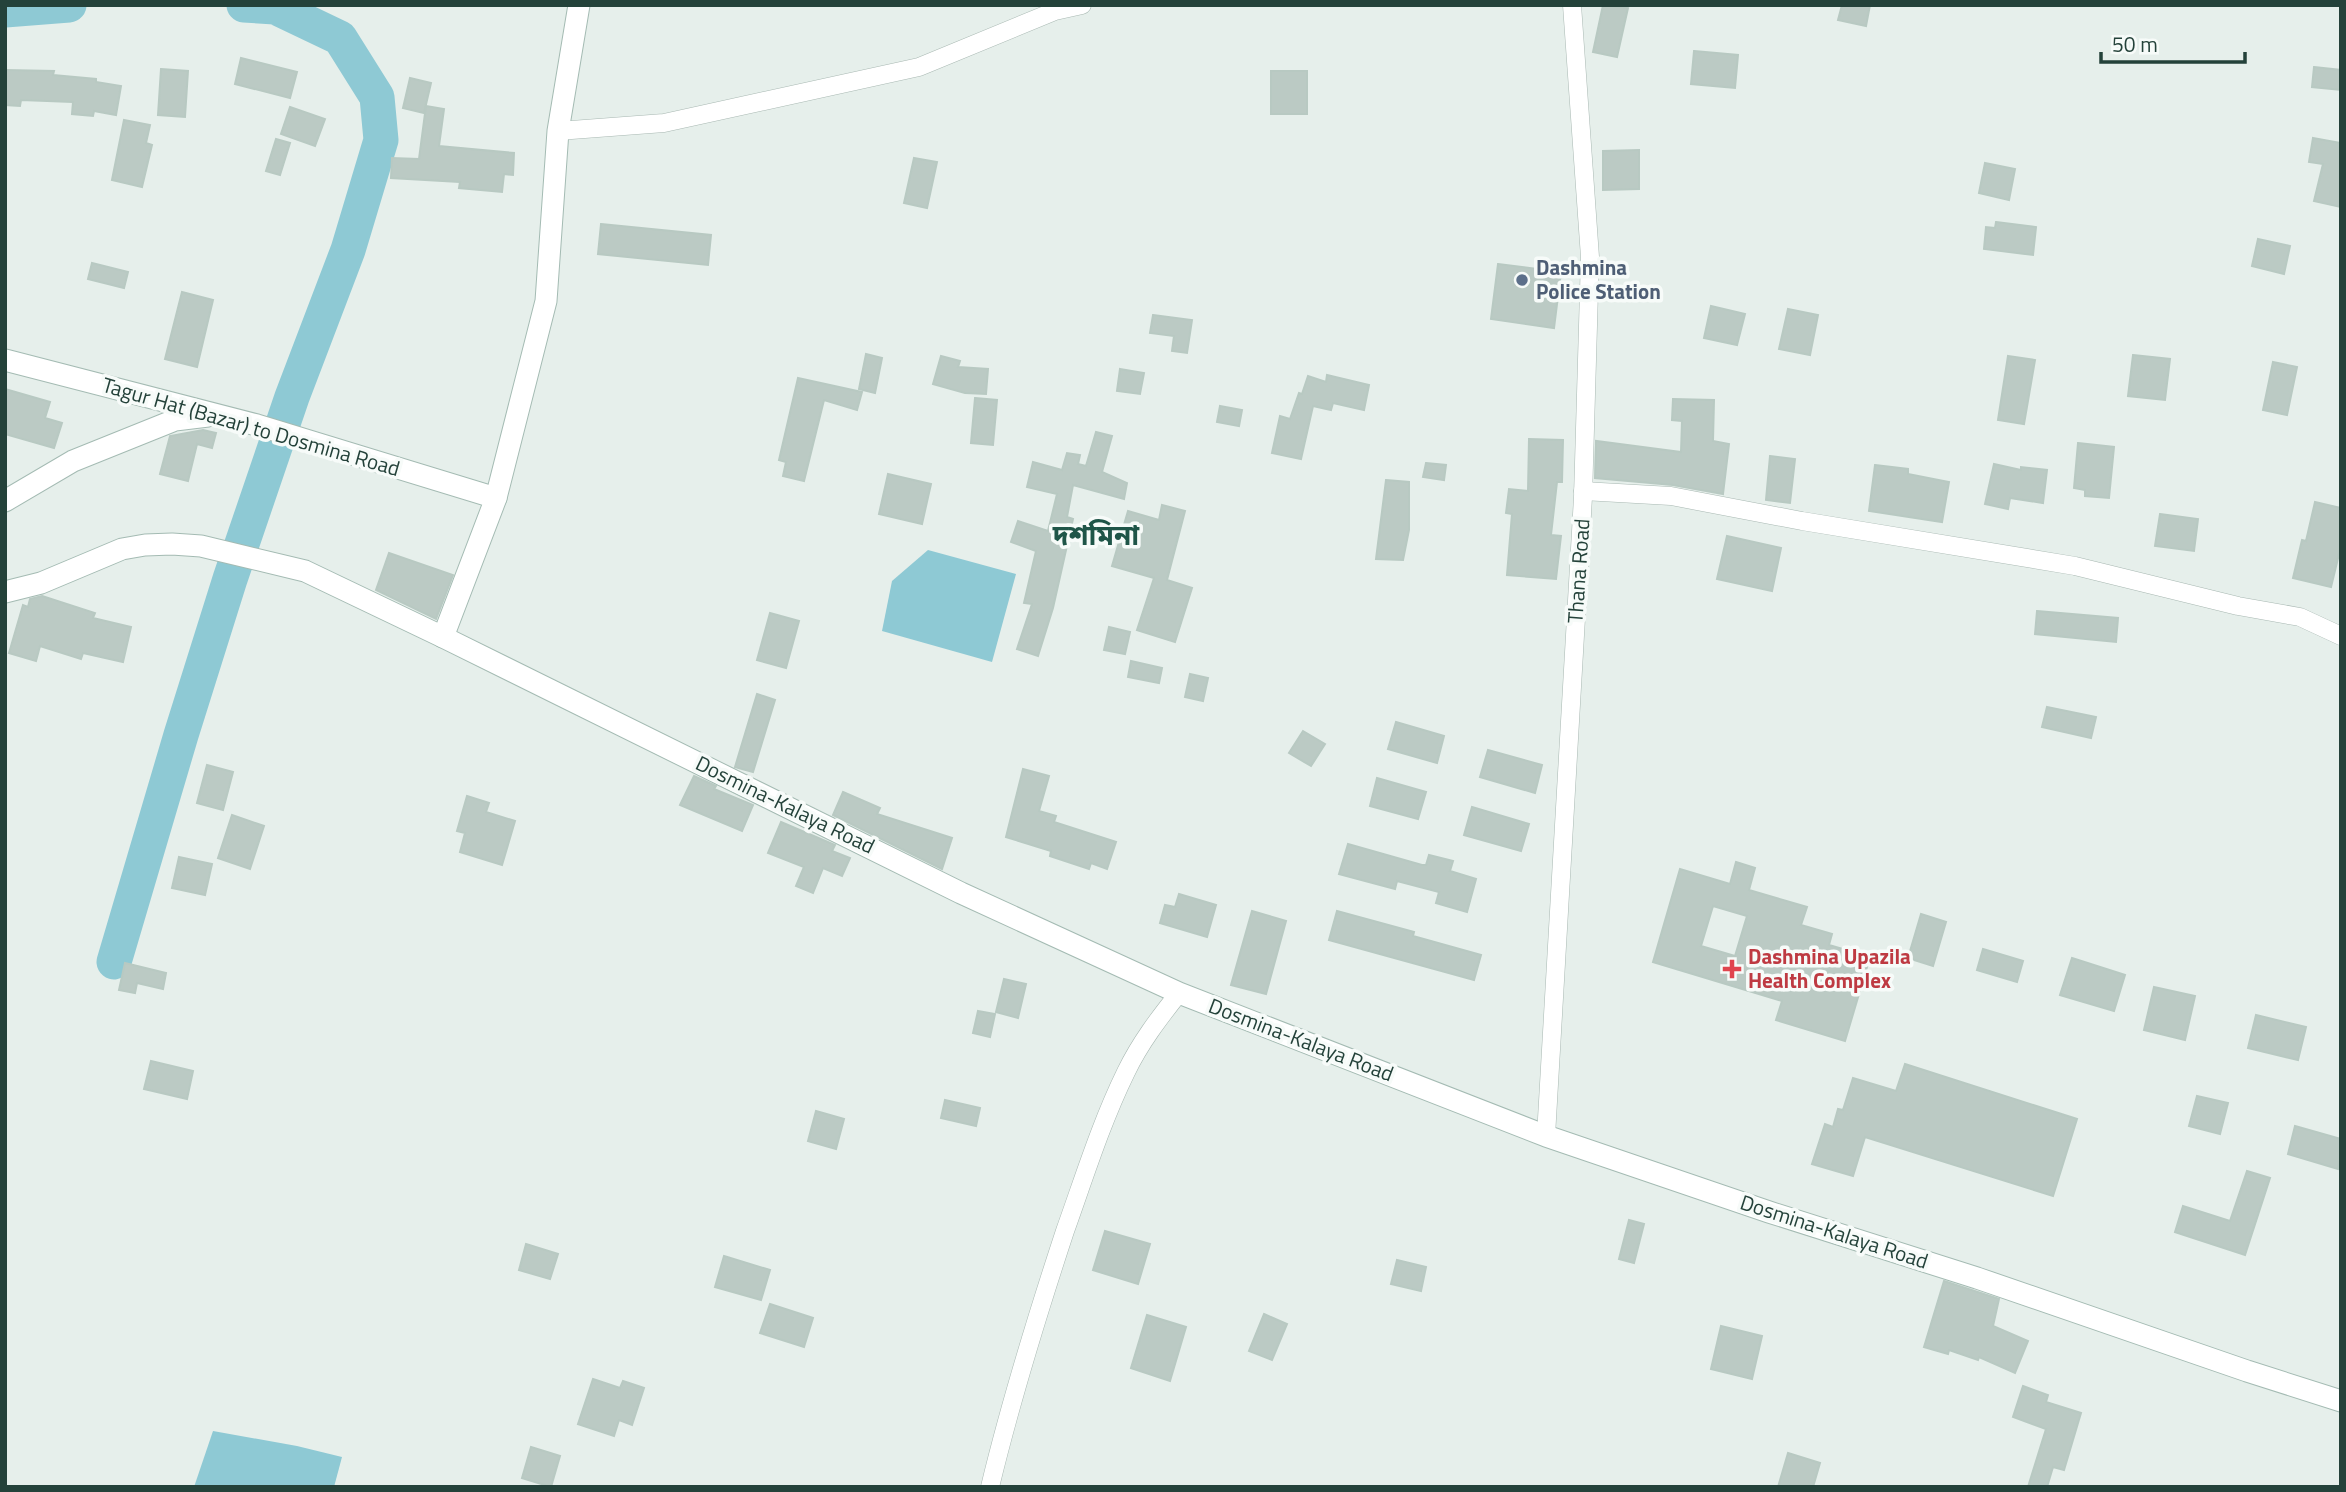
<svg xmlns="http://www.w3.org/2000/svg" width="2346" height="1492" viewBox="0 0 2346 1492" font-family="'Titillium Web','Noto Sans Bengali',sans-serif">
	<rect width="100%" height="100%" fill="#e6efeb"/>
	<g fill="#8ec9d4">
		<path d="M928,550l88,24 -24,88 -110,-31 10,-50z"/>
		<path d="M213,1431l84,15 45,11 -8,30h-140z"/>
	</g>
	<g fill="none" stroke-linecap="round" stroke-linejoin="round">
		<g stroke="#8ec9d4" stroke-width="35">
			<path d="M5,10l64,-5"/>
			<path d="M114,962l67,-227 49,-156 62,-182 56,-147 33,-110 -4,-43 -37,-59 -65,-31 -31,-2"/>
		</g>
	</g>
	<g fill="#bbcac4" stroke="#b8c9c2" stroke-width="2" fill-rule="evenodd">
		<path d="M1603,5l25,3 -11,49 -24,-5z"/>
		<path d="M1842,5h28l-4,21 -28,-6z"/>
		<path d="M1694,51l44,4 -3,33 -44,-4z"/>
		<path d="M241,58l56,14 -7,26 -55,-14z"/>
		<path d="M2314,67l27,3v20l-29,-3z"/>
		<path d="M161,69l27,2 -3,46 -27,-2z"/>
		<path d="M5,70l49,1 -1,4 43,4v3l25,4 -5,29 -22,-4 -1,5 -21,-2 1,-12 -52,-2 -1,6 -15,-1z"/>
		<rect x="1271" y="71" width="36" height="43"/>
		<path d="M410,78l21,5 -7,30 -21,-5z"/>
		<path d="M426,106l18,3 -5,37 75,7 -1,22 -9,-1 -2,18 -43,-4 1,-6 -69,-4 1,-20 27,1z"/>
		<path d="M290,107l35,12 -10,27 -34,-12z"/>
		<path d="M124,120l26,5 -4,18 6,2 -10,42 -30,-7z"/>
		<path d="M2313,138l28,5v64l-27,-6 9,-37 -14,-2z"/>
		<path d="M276,139l14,4 -10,32 -14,-4z"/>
		<path d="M1639,150v39l-36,1v-39z"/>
		<path d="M914,158l23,4 -10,46 -23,-5z"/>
		<path d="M1985,163l30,6 -6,31 -30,-7z"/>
		<path d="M1996,222l40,5 -3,28 -49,-6 2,-22 9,1z"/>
		<path d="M601,224l110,11 -3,30 -110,-11z"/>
		<path d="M2258,239l32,7 -6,28 -32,-8z"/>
		<path d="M92,263l36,9 -4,16 -36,-9z"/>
		<path d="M1498,264l63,8 -7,56 -63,-9z"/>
		<path d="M182,292l31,8 -16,67 -32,-8z"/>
		<path d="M1711,306l34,8 -8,31 -33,-7z"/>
		<path d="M1788,309l30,6 -8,40 -31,-6z"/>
		<path d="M1153,315l39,5 -5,33 -15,-2 2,-15 -24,-3z"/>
		<path d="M866,354l16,4 -7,35 -16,-4z"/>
		<path d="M2133,355l37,4 -5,41 -37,-4z"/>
		<path d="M941,356l19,5 -2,6 30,2 -2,25 -21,-1 -32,-9z"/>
		<path d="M2008,356l27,4 -11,64 -26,-4z"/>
		<path d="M2273,362l24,5 -10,48 -24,-5z"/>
		<path d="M1120,369l24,4 -4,21 -23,-3z"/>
		<path d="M1327,375l42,10 -5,25 -31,-7 -2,7 -18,-4 -12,53 -29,-6 8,-37 10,3 9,-26 3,1 6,-18 18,6z"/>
		<path d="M798,378l64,14 -5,18 -33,-10 -20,81 -21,-5 3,-14 -7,-2z"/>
		<path d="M5,389l45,13 -5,16 17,5 -8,25 -49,-14z"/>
		<path d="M975,398l22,2 -4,45 -22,-2z"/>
		<path d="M1673,399l41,1 -1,41 16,3 -6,50 -50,-9 -78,-7 1,-37 85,11 1,-31 -10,-1z"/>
		<path d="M1220,406l22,4 -3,16 -22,-4z"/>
		<path d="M203,430l13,3 -4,15 -15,-4 -9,37 -28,-7 10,-38z"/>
		<path d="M1096,432l16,4 -10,36 25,11 -3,16 -51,-14 -6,32 6,2 -20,89 -15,48 -21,-7 15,-45 -8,-1 12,-52 -25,-9 7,-21 30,10 9,-37 -30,-7 6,-25 29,8 5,-17 13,2 -2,9 8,2z"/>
		<path d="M1529,439l34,1 -1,42h-5l-6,53 10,1 -5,43 -49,-4 5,-61 -6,-1 3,-24 19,2z"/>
		<path d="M2078,443l36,4 -5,51 -24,-2v-6l-11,-2z"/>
		<path d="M1770,456l25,3 -5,44 -24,-3z"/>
		<path d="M1426,463l20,2 -2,15 -21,-3z"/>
		<path d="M1994,464l27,6v-3l26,3 -4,33 -33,-5 -2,11 -23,-5z"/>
		<path d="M1875,465l33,4v5l41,8 -7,40 -73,-11z"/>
		<path d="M888,474l43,10 -9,40 -43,-10z"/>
		<path d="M1386,480l23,2v48l-6,30 -27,-1z"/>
		<path d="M2315,502l26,6v38l-10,41 -38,-9 9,-38 4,1z"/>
		<path d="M1162,505l23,6 -18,69 25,8 -17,54 -38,-12 17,-52 -42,-12 16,-55 31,9z"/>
		<path d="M2160,514l38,5 -4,32 -39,-5z"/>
		<path d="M1727,536l54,12 -9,43 -55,-12z"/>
		<path d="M389,553l64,22 -17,44 -60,-29z"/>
		<path d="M42,596l53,17 -2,5 38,9 -8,35 -40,-9 -2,6 -41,-13 -4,15 -27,-8 14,-48 5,2 2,-8z"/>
		<path d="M2037,611l81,7 -2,24 -81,-8z"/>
		<path d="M770,613l29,8 -13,47 -29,-8z"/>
		<path d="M1109,627l21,5 -5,22 -21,-4z"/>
		<path d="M1131,661l31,7 -3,15 -31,-6z"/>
		<path d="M1190,674l18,4 -5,23 -18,-4z"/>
		<path d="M757,694l18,6 -22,72 -18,-5z"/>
		<path d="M2047,707l49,10 -5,21 -49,-11z"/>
		<path d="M1396,722l48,14 -7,27 -49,-14z"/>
		<path d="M1303,731l22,13 -14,22 -22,-13z"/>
		<path d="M1488,750l54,15 -7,28 -55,-16z"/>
		<path d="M207,765l26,7 -10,38 -26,-7z"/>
		<path d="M1023,769l26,7 -10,35 17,5 -2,6 62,20 -9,27 -16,-6 -2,6 -39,-13 1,-5 -45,-14z"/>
		<path d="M694,776l22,10 -2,3 39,16 -11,26 -62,-26z"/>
		<path d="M1377,778l49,14 -8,27 -48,-13z"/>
		<path d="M843,792l37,16 -3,6 75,24 -10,31 -109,-54z"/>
		<path d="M467,796l22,7 -3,9 29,9 -13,44 -42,-13 5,-19 -8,-2z"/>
		<path d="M1472,807l57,17 -8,27 -57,-16z"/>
		<path d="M232,815l32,11 -14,43 -32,-11z"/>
		<path d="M781,822l54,23 -3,6 18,7 -8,18 -19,-8 -10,25 -17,-7 8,-19 -36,-14z"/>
		<path d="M1348,844l74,21h4l3,-10 24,6 -3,10 26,8 -9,33 -31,-9 3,-11 -42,-11 -2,8 -56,-15z"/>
		<path d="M179,857l33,7 -7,31 -33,-7z"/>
		<path d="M1736,862l19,6 -6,22 58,17 -6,18 31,9 -3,11 41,12 -25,84 -69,-21 6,-19 -129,-39 27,-93 50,15zM1713,906l34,10 -12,40 -34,-10z"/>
		<path d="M1179,894l37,11 -9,32 -47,-14 5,-18 10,2z"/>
		<path d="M1252,911l34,10 -20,73 -35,-9z"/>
		<path d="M1337,911l77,21 -1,4 68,19 -7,25 -145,-40z"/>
		<path d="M1921,914l25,8 -13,44 -25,-8z"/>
		<path d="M1983,949l40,12 -6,21 -40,-12z"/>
		<path d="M2072,958l53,17 -11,36 -54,-16z"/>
		<path d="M125,963l41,10 -3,16 -26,-6 -2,10 -16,-3z"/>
		<path d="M1004,979l22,5 -8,34 -22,-6z"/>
		<path d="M2154,987l41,9 -10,44 -41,-10z"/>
		<path d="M978,1011l17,3 -5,23 -17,-4z"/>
		<path d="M2256,1015l50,12 -8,33 -50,-12z"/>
		<path d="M151,1061l42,10 -6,28 -43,-10z"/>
		<path d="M1905,1064l172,55 -24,77 -188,-59 -12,39 -41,-12 13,-40 8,3 5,-18 5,1 10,-32 43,13z"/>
		<path d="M2197,1096l31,7 -8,31 -31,-8z"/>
		<path d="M945,1100l35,8 -4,18 -35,-8z"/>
		<path d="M816,1111l28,8 -8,30 -28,-8z"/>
		<path d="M2295,1126l46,13v19l-3,11 -50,-15z"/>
		<path d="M2247,1171l23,7 -25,77 -70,-23 8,-26 47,15z"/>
		<path d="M1629,1220l15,4 -10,39 -15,-4z"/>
		<path d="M1105,1231l45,13 -12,40 -45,-14z"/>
		<path d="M526,1244l32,10 -8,25 -31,-9z"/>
		<path d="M724,1256l46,14 -9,30 -46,-13z"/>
		<path d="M1397,1260l29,7 -5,24 -30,-7z"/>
		<path d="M1944,1281l55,18 -6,27 35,15 -13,32 -36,-16 -1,3 -29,-10 -1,4 -24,-7z"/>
		<path d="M770,1304l43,14 -9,29 -44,-14z"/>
		<path d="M1264,1314l23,10 -15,36 -23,-9z"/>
		<path d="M1147,1315l39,12 -16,54 -39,-13z"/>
		<path d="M1721,1326l41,10 -10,43 -41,-10z"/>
		<path d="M593,1379l27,9 3,-7 21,7 -12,37 -13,-5 -5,16 -36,-12z"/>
		<path d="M2023,1386l25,9 -2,7 35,11 -17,57 -11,-3 -6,20h-19l18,-58 -33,-12z"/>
		<path d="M531,1447l29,9 -9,31 -29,-9z"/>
		<path d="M1788,1453l32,10 -7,24h-35z"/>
	</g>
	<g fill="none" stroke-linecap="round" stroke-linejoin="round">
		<defs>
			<g id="street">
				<path d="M558,131l106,-8 255,-56 136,-56 27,-6"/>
				<path d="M1583,491l88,5 131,25 273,45 163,40 62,11 41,19"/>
				<path d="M1546,1136l37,-639 7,-240 -18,-252"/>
				<path d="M990,1487c21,-87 47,-171 75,-256 19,-53 36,-108 61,-159 14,-29 33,-54 53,-79"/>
			</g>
			<g id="secondary">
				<path d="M5,360l252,65 239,73"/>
				<path d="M5,501l68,-40 102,-41 33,-4"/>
				<path d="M5,592l36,-9 81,-34 23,-4 27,-1 29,2 104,25 138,66 518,256 218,100 367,143 223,76 208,66 270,93 94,30"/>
				<path d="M443,637l53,-139 50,-197 12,-170 21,-126"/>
			</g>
		</defs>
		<use href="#street" stroke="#a8b8b2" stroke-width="19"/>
		<use href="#secondary" stroke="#a4bbb3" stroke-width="23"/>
		<use href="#street" stroke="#fff" stroke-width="18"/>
		<use href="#secondary" stroke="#fff" stroke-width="21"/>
	</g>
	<circle fill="#5c6f8a" stroke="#f7fbf9" stroke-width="2.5" cx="1522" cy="280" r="7"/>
	<path fill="#e0444e" stroke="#f7fbf9" stroke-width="2.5" d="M1728.5 958.5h7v7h7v7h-7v7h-7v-7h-7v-7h7z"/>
	<g text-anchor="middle" stroke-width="7" stroke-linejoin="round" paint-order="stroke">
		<g font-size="21" font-weight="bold" fill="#4e5e75" stroke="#f7fbf9" text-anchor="start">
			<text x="1536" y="275">Dashmina<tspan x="1536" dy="24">Police Station</tspan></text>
		</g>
		<g font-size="21" fill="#24423a" stroke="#f7fbf9">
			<text transform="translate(251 427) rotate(16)" y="7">Tagur Hat (Bazar) to Dosmina Road</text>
			<text transform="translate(1579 571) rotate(-86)" y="7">Thana Road</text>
			<text transform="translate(785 805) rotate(26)" y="7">Dosmina-Kalaya Road</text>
			<text transform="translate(1301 1040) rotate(21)" y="7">Dosmina-Kalaya Road</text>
			<text transform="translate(1834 1232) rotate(18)" y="7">Dosmina-Kalaya Road</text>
		</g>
		<g font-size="21" font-weight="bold" fill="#be3a42" stroke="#f7fbf9" text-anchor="start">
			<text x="1748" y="964">Dashmina Upazila<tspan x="1748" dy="24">Health Complex</tspan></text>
		</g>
		<g font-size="28" font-weight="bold" fill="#1f5548" stroke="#f7fbf9">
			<text x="1096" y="545">দশমিনা</text>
		</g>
	</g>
	<rect width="2346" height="1492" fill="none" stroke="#24423a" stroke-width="14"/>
	<path d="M2101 52v10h144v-10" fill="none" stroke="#24423a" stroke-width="3.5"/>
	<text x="2112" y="52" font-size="21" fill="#24423a" stroke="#f7fbf9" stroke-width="5" paint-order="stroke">50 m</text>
</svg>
